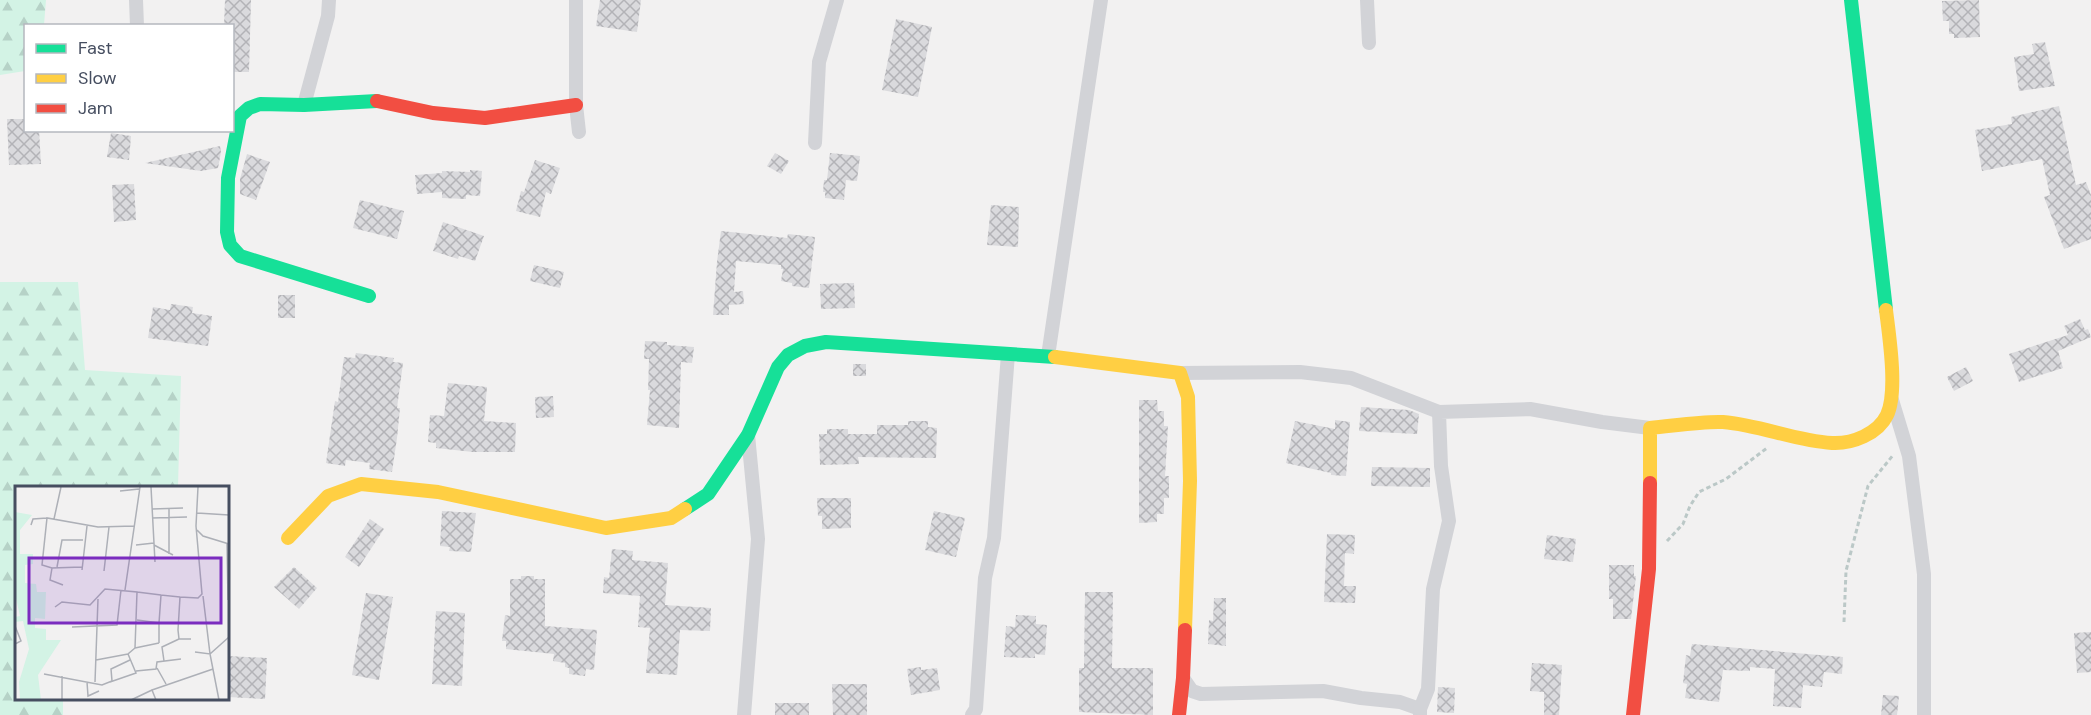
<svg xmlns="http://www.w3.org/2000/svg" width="2091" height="715" viewBox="0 0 2091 715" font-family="'DM Sans',sans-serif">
	<defs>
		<pattern id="forest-firs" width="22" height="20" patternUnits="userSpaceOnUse" patternTransform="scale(1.5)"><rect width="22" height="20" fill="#d3f3e5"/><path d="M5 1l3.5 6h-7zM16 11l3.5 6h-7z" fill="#b6d2c7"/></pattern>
		<pattern id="building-cross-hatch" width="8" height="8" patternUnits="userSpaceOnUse" patternTransform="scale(1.5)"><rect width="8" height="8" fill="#dadadd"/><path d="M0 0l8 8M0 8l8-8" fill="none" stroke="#b3b3b7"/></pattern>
	</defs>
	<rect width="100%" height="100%" fill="#f2f1f1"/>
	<g fill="url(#forest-firs)">
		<path d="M0,0h46l-2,25 -18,1 -1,45 -25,4z"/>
		<path d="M0,282h78l7,88 96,6 -3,111h-162v211l47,1v16h-63z"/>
	</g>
	<g fill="url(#building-cross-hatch)">
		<path d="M225,0h26l-2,72h-15l-2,-2v-44h-8z"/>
		<path d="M600,0h41l-4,32 -41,-6z"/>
		<path d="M1979,0l1,37 -26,1v-4h-5v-13h-6l-1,-20z"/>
		<path d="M896,19l36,8 -14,70 -36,-7z"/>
		<path d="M2045,42l10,44 -36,5 -5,-34 20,-3 -2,-10z"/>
		<path d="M2059,106l17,79 10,-3 5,13v44l-27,10 -20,-52 6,-2 -8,-36 -60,12 -7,-41 37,-6 -1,-7z"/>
		<path d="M7,119h19v11h13l2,34 -32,1z"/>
		<path d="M111,133l20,3 -2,24 -22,-3z"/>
		<path d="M220,146l1,6 -3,16 -17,3 -56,-8z"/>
		<path d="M775,153l14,8 -8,13 -14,-8z"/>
		<path d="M830,153l30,3 -3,25 -11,-1 -2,20 -19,-2v-6h-2l1,-12h3z"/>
		<path d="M247,154l23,8 -14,38 -16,-6v-15z"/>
		<path d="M535,160l25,8 -9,26 -5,-2 -6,25 -24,-6 5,-20 3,1z"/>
		<path d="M470,170l12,1 -2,25 -14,-1v4l-24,-1v-6l-25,2 -2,-19 27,-2v-2l28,1z"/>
		<path d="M134,184l2,36 -22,2 -2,-37z"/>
		<path d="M360,200l44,11 -7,28 -44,-11z"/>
		<path d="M991,205l28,2 -1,40 -31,-2z"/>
		<path d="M443,222l41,14 -9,25 -16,-5 -1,3 -25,-8z"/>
		<path d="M721,231l66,7 1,-4 27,3 -6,51 -17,-2v-3l-11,-2 2,-12h-2v-4l-45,-4 -2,31 9,-1 1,13 -15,1v10h-16l4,-53z"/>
		<path d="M534,265l30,7 -4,16 -30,-7z"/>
		<path d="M854,283l1,25 -34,1 -1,-25z"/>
		<rect x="278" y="295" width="17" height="23"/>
		<path d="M171,304l22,3 -1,6 20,3 -4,30 -60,-8 5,-31 17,3z"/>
		<path d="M2080,319l5,11 3,-1 3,8 -33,14 5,17 -44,14 -10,-28 59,-19 -4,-9z"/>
		<path d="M645,341l22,1v3l27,2 -2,16 -11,-1 -2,66 -32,-3 3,-35h-2l1,-31h-5z"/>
		<path d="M356,353l38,5 -1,4 10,1 -6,45h3l-3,30 -5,34 -23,-3 1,-6 -24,-3 -1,6 -19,-3 9,-62 3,1 6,-45 11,1z"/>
		<rect x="853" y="364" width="13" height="12"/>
		<path d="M1966,367l7,14 -19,10 -7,-14z"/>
		<path d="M448,383l39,4 -3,34 32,2 -1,29h-42l-37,-4v-5l-8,-1 2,-27 14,1z"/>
		<path d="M553,396l1,21 -18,1 -1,-21z"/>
		<path d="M1139,400h18l1,11h6v15h4l-3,50h4v22h-5v16h-7v8l-18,1z"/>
		<path d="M1361,407l48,3 10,4 -2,20 -58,-3z"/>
		<path d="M1335,420l15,2 -4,54 -15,-1v-2l-45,-10 9,-42 40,8z"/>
		<path d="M908,421h20v6l9,1 -1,30 -78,-1 1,7 -39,1 -1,-31h8v-5h21v5h29v-9h31z"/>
		<path d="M1372,467l58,1v19l-59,-1z"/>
		<path d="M817,498h34v30l-29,1v-13h-4z"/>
		<path d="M442,511l34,2 -5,39 -22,-1 1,-4 -10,-1z"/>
		<path d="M934,511l31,7 -9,39 -31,-7z"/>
		<path d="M370,519l14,10 -25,38 -14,-10z"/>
		<path d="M1327,534l28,1 -1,19 -9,-1 -1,33h12l-1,17 -31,-1z"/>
		<path d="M1547,535l29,4 -3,23 -29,-3z"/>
		<path d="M612,549l21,2 -1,9 36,3 -3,42 46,3 -1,23 -30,-1 -3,45 -31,-2 4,-45 -12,-1 2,-31 -37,-3 1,-16 5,1z"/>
		<path d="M1609,565h25v11h2l-5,43h-18v-20h-4z"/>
		<path d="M294,567l23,21 -18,21 -25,-22z"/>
		<path d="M521,576h13v3h11v47l52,4 -3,40 -8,-1 -1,7 -16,-2v-6l-4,-1v-4l-12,-2 1,-7 -48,-5v-8h-4l3,-26 5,1v-37h11z"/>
		<path d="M1085,592h28l-1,76h41v47l-74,-3v-44h5z"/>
		<path d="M366,593l27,4 -14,83 -27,-5z"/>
		<path d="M1214,598h12v48l-18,-2 1,-24 4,1z"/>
		<path d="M436,611l29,2 -3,73 -30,-2z"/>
		<path d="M1016,615l20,1v8l11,1 -2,30 -10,-1v4l-31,-1 2,-31 9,1z"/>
		<path d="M2091,632v40l-14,1 -3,-40z"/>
		<path d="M1692,644l151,13 -1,17 -18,-2 -2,15 -19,-2 -2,23 -28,-2 2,-37 -25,-2v4l-27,-1 -4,32 -34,-4 2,-14 -4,-1 3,-28 4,1z"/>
		<path d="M228,656l39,2 -2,41 -37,-2z"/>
		<path d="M1532,663l30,2 -3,50h-15v-23l-14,-1z"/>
		<path d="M921,667v3l16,-2 3,22 -29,5 -4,-26z"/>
		<path d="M832,684h35v31h-34z"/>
		<path d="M1438,687l17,1 -1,25 -17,-1z"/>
		<path d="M1883,695l16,1 -2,19h-16z"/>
		<rect x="775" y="703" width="34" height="12"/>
	</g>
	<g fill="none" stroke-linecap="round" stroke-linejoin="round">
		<g stroke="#bbc8c7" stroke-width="3" stroke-dasharray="4.5 3" stroke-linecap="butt">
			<path d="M1667,541l16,-17 7,-18 9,-14 27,-13 41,-31"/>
			<path d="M1844,622l2,-51 22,-85 26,-32"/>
		</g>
		<g stroke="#d2d3d7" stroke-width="14">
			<path d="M136,0l1,26"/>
			<path d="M576,0v105l3,27"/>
			<path d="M1367,0l2,43"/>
			<path d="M304,105l24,-89 1,-16"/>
			<path d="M815,143l4,-81 18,-62"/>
			<path d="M1048,356l53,-356"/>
			<path d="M1180,373l120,-1 51,6 88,34"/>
			<path d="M1892,400l17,56 15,118v141"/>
			<path d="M1183,678l9,13 9,3 122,-3 38,7 39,4 20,7v6"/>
			<path d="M1420,709l8,-20 5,-100 16,-68 -8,-55 -2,-54 91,-3 72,13 48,6"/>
			<path d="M744,715l14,-176 -10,-104"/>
			<path d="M972,715l4,-6 9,-131 9,-40 14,-184"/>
		</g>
		<g stroke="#16e098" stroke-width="14">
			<path d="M1851,0l35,310"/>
			<path d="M369,296l-129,-40 -10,-11 -3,-13 1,-54 12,-62 9,-8 11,-4 44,1 73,-4"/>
			<path d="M685,509l23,-15 40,-59 30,-68 10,-12 17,-9 21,-4 229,15"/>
		</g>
		<g stroke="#ffcf43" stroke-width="14">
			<path d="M1055,357l125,16 8,24 2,84 -5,149"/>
			<path d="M1650,483v-55c23,-2 51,-7 73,-6 37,3 73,19 109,21 20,1 46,-9 55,-28 11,-23 2,-80 -1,-105"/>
			<path d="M288,538l40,-42 33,-12 77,8 168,36 65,-10 14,-9"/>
		</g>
		<g stroke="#f24e42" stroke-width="14">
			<path d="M377,101l56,12 52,5 91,-13"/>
			<path d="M1179,715l4,-37 2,-48"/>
			<path d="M1633,715l16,-146 1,-86"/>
		</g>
	</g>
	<g transform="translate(15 486)">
		<rect width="214" height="214" fill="#f2f1f1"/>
		<path d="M0,26l17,3 -12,15v24h13v10l-8,1v18l11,1 1,8h9l-1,27 -10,-1v10l11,1v11h15l-23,35 3,25h-21l-1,-18 10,-33 -6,-28 -8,1v-5l5,-1 -5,-22z" fill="#d3f3e5"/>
		<path fill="none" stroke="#adb0b7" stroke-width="1.5" d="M136,1l4,75M105,5l19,-2M137,23l31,-1M154,23v45M182,27l32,2M137,32l35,-1M39,33l7,-32M16,39l2,-6 14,-1M182,44l6,6 26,8M212,58l1,56M121,59l18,-2M139,59l19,10M42,81l5,-27h21M37,82l-10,-3 5,-47 51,9 36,-1M67,84l5,-44M89,85l5,-44M48,99l-13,-5 2,-12 30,-1M110,104l15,-103M122,106l24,3M40,121l7,-5 28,3 15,-16 32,3 -2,56 -7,6 8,19 -26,9M122,134l22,3v20M144,137l2,-28 19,2M57,141l45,-2 4,-35M176,153h-12l-1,-9 2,-33 18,1 4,-4 -6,-68 2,-39M0,158l6,-3 -6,-15M120,162l24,-5M180,166l15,2 -7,-58M81,174l32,-6M149,175l-2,-14 17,-8M142,182l9,16M121,185l20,-2 1,-7 24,-3M29,188l58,11 10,-4 -1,-12 19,-9M47,190v24M72,196l1,14 11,-5M80,196l3,-83M116,214l21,-10M141,214l-4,-10 61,-21M204,214l-9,-46 19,-17"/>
		<path fill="#7b2cbf" fill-opacity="0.15" stroke="#7b2cbf" stroke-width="3" d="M14,72h192v65h-192z"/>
		<rect width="214" height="214" fill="none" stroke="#464e60" stroke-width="3"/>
	</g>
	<rect x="24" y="24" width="210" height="108" fill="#ffffff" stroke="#b5b8bf" stroke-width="1.5"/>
	<rect x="36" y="44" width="30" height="9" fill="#16e098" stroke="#b5b8bf" stroke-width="1.5"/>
	<text x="78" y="54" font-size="18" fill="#464e60">Fast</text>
	<rect x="36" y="74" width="30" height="9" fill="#ffcf43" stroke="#b5b8bf" stroke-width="1.5"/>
	<text x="78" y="84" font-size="18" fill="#464e60">Slow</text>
	<rect x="36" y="104" width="30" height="9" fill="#f24e42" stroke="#b5b8bf" stroke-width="1.5"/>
	<text x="78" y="114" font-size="18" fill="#464e60">Jam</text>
</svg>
